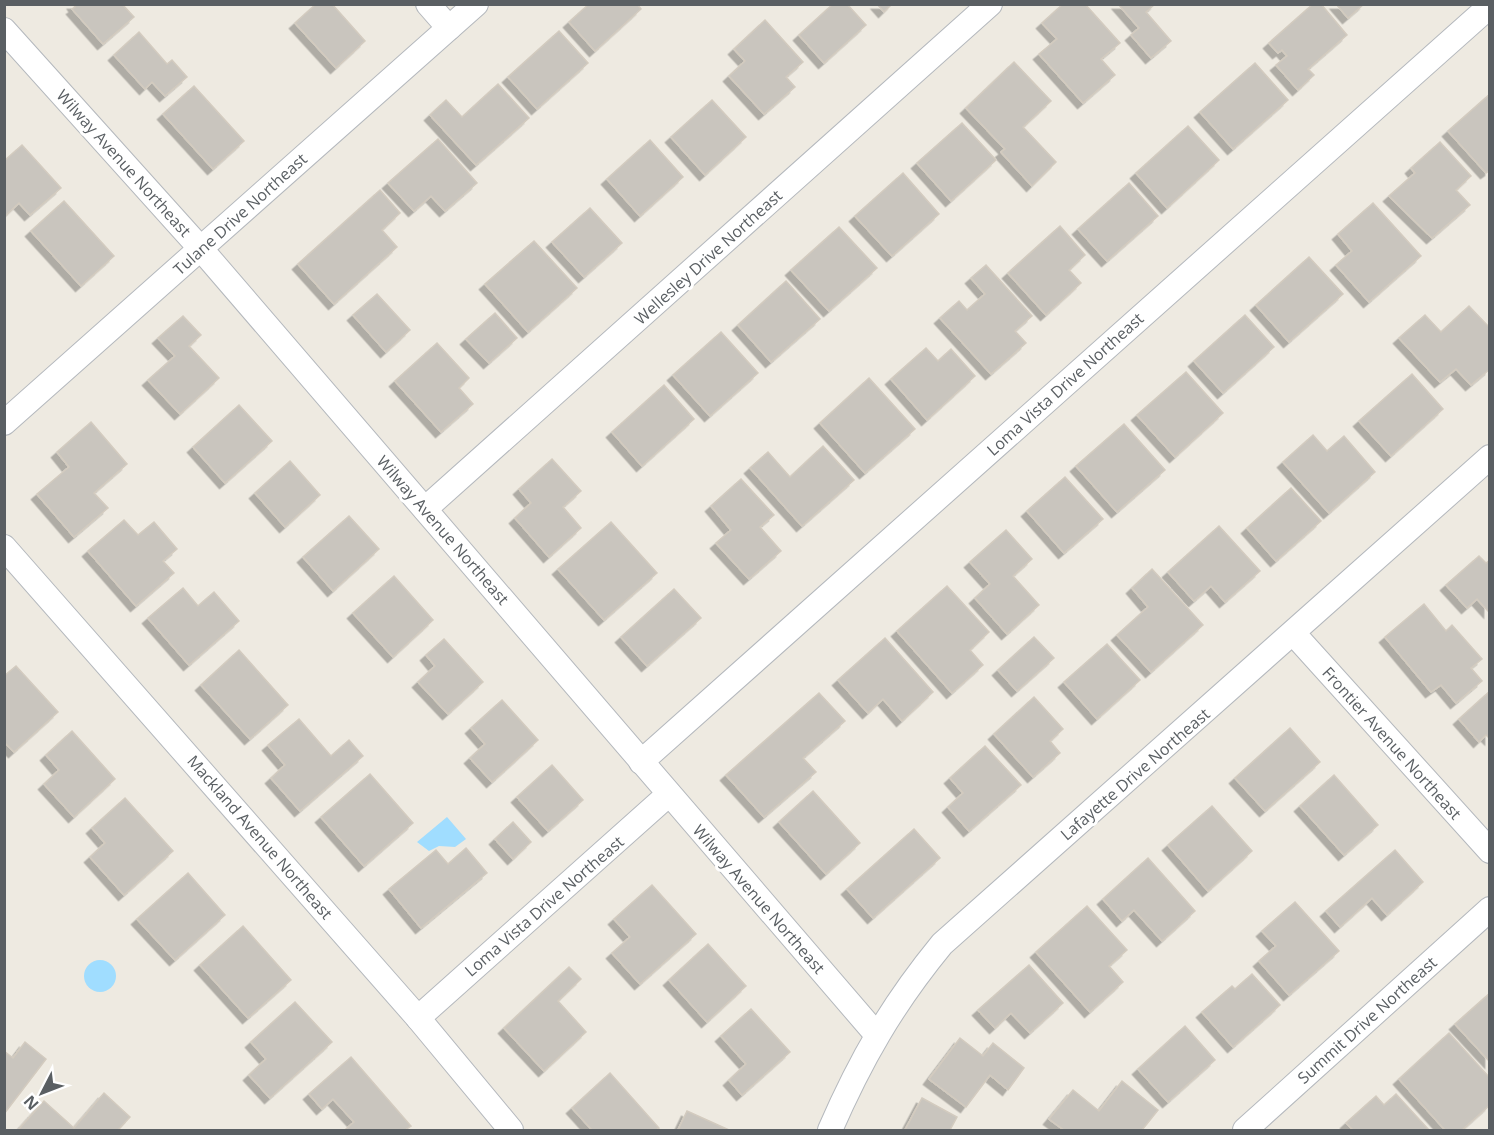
<svg xmlns="http://www.w3.org/2000/svg" width="1494" height="1135" viewBox="0 0 1494 1135" font-family="'Open Sans',sans-serif">
	<defs>
		<filter id="shadow"><feDropShadow dx="-5.5" dy="5.5" stdDeviation="0" flood-color="#0004"/></filter>
	</defs>
	<rect width="100%" height="100%" fill="#eeeae1"/>
	<g fill="#a0ddff">
		<path d="M447,817l19,22 -11,8 -16,-1 -10,5 -12,-9z"/>
		<circle cx="100" cy="976" r="16"/>
	</g>
	<g fill="#c9c5be" stroke="#d3cbbf" stroke-width="1.5" filter="url(#shadow)">
		<path d="M73,4h49l12,13 -31,27 -31,-35 3,-2z"/>
		<path d="M316,4h16l33,37 -29,27 -41,-45z"/>
		<path d="M589,4h48l4,5 -46,42 -26,-29z"/>
		<path d="M833,4h14l19,21 -42,38 -25,-28z"/>
		<path d="M877,4h15l-8,8z"/>
		<path d="M1063,4h22l35,39 -19,16 14,16 -32,28 -44,-49 18,-15 -15,-16z"/>
		<path d="M1118,4h37l-9,8 25,29 -20,17 -20,-23 8,-7z"/>
		<path d="M1313,4h8l26,31 -39,34 6,6 -16,15 -22,-25 11,-9 -5,-6 -4,3 -9,-10z"/>
		<path d="M1336,4h28l-16,14z"/>
		<path d="M765,20l38,42 -17,15 9,10 -31,27 -35,-38 16,-15 -11,-12z"/>
		<path d="M559,31l29,32 -51,46 -29,-32z"/>
		<path d="M139,32l28,32 5,-4 15,17 -22,19 -13,-14 -7,7 -31,-34z"/>
		<path d="M1014,62l37,39 -28,26 33,35 -24,24 -31,-34 4,-3 -39,-41z"/>
		<path d="M1255,63l33,37 -55,49 -33,-37z"/>
		<path d="M498,84l31,34 -53,47 -46,-50 16,-15 16,17z"/>
		<path d="M194,86l50,55 -31,28 -50,-55z"/>
		<path d="M1490,94v76l-4,3 -38,-42z"/>
		<path d="M712,100l34,37 -41,38 -34,-38z"/>
		<path d="M962,123l34,37 -45,41 -34,-38z"/>
		<path d="M1188,126l31,34 -52,48 -31,-35z"/>
		<path d="M438,139l39,44 -32,28 -14,-15 -17,15 -26,-28z"/>
		<path d="M650,140l33,37 -43,39 -33,-37z"/>
		<path d="M1440,142l31,34 -15,14 14,15 -38,33 -43,-42 26,-23 -4,-5z"/>
		<path d="M22,145l39,43 -31,27 -11,-12 -14,13 -1,-55z"/>
		<path d="M903,173l36,41 -47,42 -37,-40z"/>
		<path d="M1129,183l29,33 -51,45 -29,-32z"/>
		<path d="M380,190l20,23 -18,17 15,17 -63,57 -36,-40z"/>
		<path d="M64,201l50,55 -33,30 -50,-55z"/>
		<path d="M1373,203l48,53 -52,46 -33,-37 16,-14 -14,-17z"/>
		<path d="M590,208l32,35 -38,34 -32,-35z"/>
		<path d="M1060,226l25,29 -16,15 12,13 -35,32 -38,-42z"/>
		<path d="M839,227l38,41 -48,43 -38,-41z"/>
		<path d="M534,241l43,47 -49,44 -43,-48z"/>
		<path d="M1309,257l34,37 -54,48 -33,-37z"/>
		<path d="M986,265l46,51 -17,15 11,12 -35,31 -51,-56 19,-17 8,9 18,-16 -14,-16z"/>
		<path d="M786,281l34,38 -49,43 -33,-37z"/>
		<path d="M377,294l33,36 -24,22 -33,-37z"/>
		<path d="M1469,306l21,22v41l-19,16 -15,-16 -16,13 -41,-44 26,-23 16,17z"/>
		<path d="M495,313l22,25 -28,25 -23,-24z"/>
		<path d="M1245,315l29,32 -51,46 -29,-32z"/>
		<path d="M183,316l18,19 -12,11 30,32 -39,36 -32,-34 27,-24 -17,-18z"/>
		<path d="M721,332l37,41 -48,43 -37,-41z"/>
		<path d="M437,343l32,35 -10,10 14,16 -32,28 -46,-51z"/>
		<path d="M926,348l12,13 13,-12 24,27 -48,44 -36,-41z"/>
		<path d="M1186,372l37,41 -48,44 -38,-42z"/>
		<path d="M1412,374l31,35 -52,47 -32,-35z"/>
		<path d="M869,378l46,51 -50,44 -45,-50z"/>
		<path d="M664,385l30,34 -52,47 -30,-34z"/>
		<path d="M239,405l33,36 -47,42 -32,-36z"/>
		<path d="M91,422l36,42 -33,29 14,15 -34,29 -37,-43 32,-27 -12,-15z"/>
		<path d="M1124,424l41,46 -48,42 -41,-46z"/>
		<path d="M1313,435l14,16 17,-15 31,36 -46,41 -46,-51z"/>
		<path d="M823,446l31,34 -52,46 -52,-58 18,-16 22,25z"/>
		<path d="M552,459l29,32 -18,16 18,21 -32,29 -34,-39 16,-15 -12,-14z"/>
		<path d="M290,461l30,34 -35,32 -30,-34z"/>
		<path d="M1065,477l38,42 -39,34 -37,-42z"/>
		<path d="M741,479l33,36 -14,12 21,24 -32,28 -33,-36 15,-13 -20,-24z"/>
		<path d="M1291,488l30,33 -45,40 -29,-33z"/>
		<path d="M349,516l30,33 -46,42 -30,-34z"/>
		<path d="M124,520l14,15 16,-13 23,27 -14,12 11,12 -38,33 -48,-55z"/>
		<path d="M611,522l46,51 -53,47 -46,-51z"/>
		<path d="M1219,526l41,45 -35,31 -14,-16 -17,15 -26,-29z"/>
		<path d="M1006,530l26,29 -19,17 26,29 -32,29 -32,-36 15,-14 -20,-22z"/>
		<path d="M1479,556l7,7 4,-3 -1,52 -12,-13 -10,9 -21,-23z"/>
		<path d="M1152,569l51,56 -52,47 -34,-37 31,-28 -16,-19z"/>
		<path d="M394,576l39,44 -40,37 -40,-44z"/>
		<path d="M947,586l42,46 -19,18 13,15 -31,28 -55,-62z"/>
		<path d="M183,588l15,18 16,-14 25,29 -50,44 -41,-47z"/>
		<path d="M674,589l27,29 -54,48 -26,-29z"/>
		<path d="M1424,604l22,27 6,-6 30,34 -11,9 11,13 -26,22 -15,-18 -10,7 -46,-55z"/>
		<path d="M1034,637l20,21 -37,33 -19,-21z"/>
		<path d="M885,638l48,54 -31,29 -19,-22 -15,14 -30,-33z"/>
		<path d="M444,639l39,43 -35,32 -30,-32 17,-16 -9,-11z"/>
		<path d="M1107,644l33,36 -43,39 -33,-37z"/>
		<path d="M239,650l49,55 -38,34 -49,-54z"/>
		<path d="M16,666l42,46 -44,40 -10,-10v-66z"/>
		<path d="M1490,691v48l-4,-4 -7,7 -20,-23z"/>
		<path d="M819,693l26,28 -42,37 13,14 -52,45 -38,-42z"/>
		<path d="M1034,697l29,32 -13,12 10,12 -27,24 -39,-43z"/>
		<path d="M502,700l36,40 -46,42 -22,-24 15,-14 -14,-16z"/>
		<path d="M299,719l32,37 18,-16 14,16 -63,55 -29,-33 14,-13 -17,-20z"/>
		<path d="M1290,728l30,34 -55,49 -30,-33z"/>
		<path d="M72,731l43,48 -41,38 -30,-33 15,-14 -13,-15z"/>
		<path d="M985,746l36,39 -52,46 -21,-24 15,-14 -13,-15z"/>
		<path d="M552,765l31,35 -35,31 -31,-34z"/>
		<path d="M370,774l43,49 -49,43 -43,-49z"/>
		<path d="M1334,775l44,50 -34,30 -44,-49z"/>
		<path d="M813,791l47,52 -34,31 -47,-52z"/>
		<path d="M125,798l48,53 -49,44 -34,-38 15,-14 -13,-15z"/>
		<path d="M1212,806l40,45 -44,40 -40,-46z"/>
		<path d="M513,822l18,20 -18,17 -18,-20z"/>
		<path d="M914,829l26,29 -67,60 -26,-29z"/>
		<path d="M466,848l21,25 -66,55 -32,-39 47,-39 12,14z"/>
		<path d="M1395,850l28,32 -36,33 -15,-17 -32,29 -14,-16z"/>
		<path d="M1148,858l47,53 -33,30 -28,-31 -12,11 -19,-22z"/>
		<path d="M188,873l37,42 -50,45 -38,-41z"/>
		<path d="M652,885l44,49 -56,50 -28,-31 18,-16 -16,-18z"/>
		<path d="M1295,902l44,49 -50,44 -30,-34 17,-15 -14,-15z"/>
		<path d="M1087,906l40,44 -18,16 14,16 -33,30 -54,-60z"/>
		<path d="M243,926l48,54 -43,38 -48,-53z"/>
		<path d="M708,944l38,42 -39,36 -38,-42z"/>
		<path d="M1029,965l34,38 -33,30 -19,-20 -16,15 -17,-18z"/>
		<path d="M569,967l12,12 -23,22 28,31 -42,39 -40,-43z"/>
		<path d="M1252,974l28,31 -47,42 -31,-35 30,-26 3,3z"/>
		<path d="M1490,993v69l-35,-38z"/>
		<path d="M295,1002l37,40 -62,56 -21,-23 17,-16 -15,-17z"/>
		<path d="M751,1009l39,43 -48,43 -13,-15 17,-16 -25,-28z"/>
		<path d="M1185,1026l30,34 -47,42 -30,-33z"/>
		<path d="M1449,1033l41,45v27l-28,25h-17l-46,-51z"/>
		<path d="M960,1038l23,18 10,-13 31,25 -16,22 -18,-15 -24,32 -37,-28z"/>
		<path d="M25,1042l21,17 -42,55v-63l9,7z"/>
		<path d="M351,1057l60,69 -6,4h-60l9,-8 -21,-23 -11,10 -13,-15z"/>
		<path d="M610,1073l49,55 -3,2h-64l-20,-22z"/>
		<path d="M1122,1081l36,29 -16,20h-78l-15,-11 24,-29 26,21z"/>
		<path d="M104,1093l26,24 -12,13h-100l26,-29 30,27z"/>
		<path d="M1396,1094l33,36h-76l-7,-7 30,-27 8,9z"/>
		<path d="M922,1098l35,19 -7,13h-45z"/>
		<path d="M687,1111l42,19h-51z"/>
	</g>
	<g fill="none" stroke-linecap="round" stroke-linejoin="round">
		<defs>
			<g id="street">
				<path d="M428,4l21,24"/>
				<path d="M4,30l197,219 675,785"/>
				<path d="M4,423l472,-419"/>
				<path d="M425,509l565,-505"/>
				<path d="M4,547l414,471 93,112"/>
				<path d="M1294,634l196,217"/>
				<path d="M641,762l849,-756"/>
				<path d="M418,1018l251,-224"/>
				<path d="M830,1130c31,-71 62,-125 112,-186l548,-487"/>
				<path d="M1245,1130l245,-221"/>
			</g>
		</defs>
		<use href="#street" stroke="#b4b8bd" stroke-width="26"/>
		<use href="#street" stroke="#fff" stroke-width="24"/>
	</g>
	<g text-anchor="middle" stroke-width="6" stroke-linejoin="round" paint-order="stroke">
		<g font-size="16" fill="#5a5f63" stroke="#fff">
			<text transform="translate(124 163) rotate(48)" y="6">Wilway Avenue Northeast</text>
			<text transform="translate(240 214) rotate(-42)" y="6">Tulane Drive Northeast</text>
			<text transform="translate(708 257) rotate(-42)" y="6">Wellesley Drive Northeast</text>
			<text transform="translate(1065 384) rotate(-42)" y="6">Loma Vista Drive Northeast</text>
			<text transform="translate(443 530) rotate(49)" y="6">Wilway Avenue Northeast</text>
			<text transform="translate(1392 743) rotate(48)" y="6">Frontier Avenue Northeast</text>
			<text transform="translate(1135 774) rotate(-41)" y="6">Lafayette Drive Northeast</text>
			<text transform="translate(260 837) rotate(49)" y="6">Mackland Avenue Northeast</text>
			<text transform="translate(759 899) rotate(49)" y="6">Wilway Avenue Northeast</text>
			<text transform="translate(544 906) rotate(-41)" y="6">Loma Vista Drive Northeast</text>
			<text transform="translate(1367 1020) rotate(-42)" y="6">Summit Drive Northeast</text>
		</g>
	</g>
	<rect width="1494" height="1135" fill="none" stroke="#5a5f63" stroke-width="12"/>
	<g transform="translate(42 1093) rotate(228)" stroke="#ffffff" stroke-width="4.5" paint-order="stroke">
	<path d="M0-4.5L10 22L0 15L-10 22Z" fill="#5a5f63"/>
	<text y="-9" font-size="16" font-weight="bold" text-anchor="middle" fill="#5a5f63">N</text>
	</g>
</svg>
